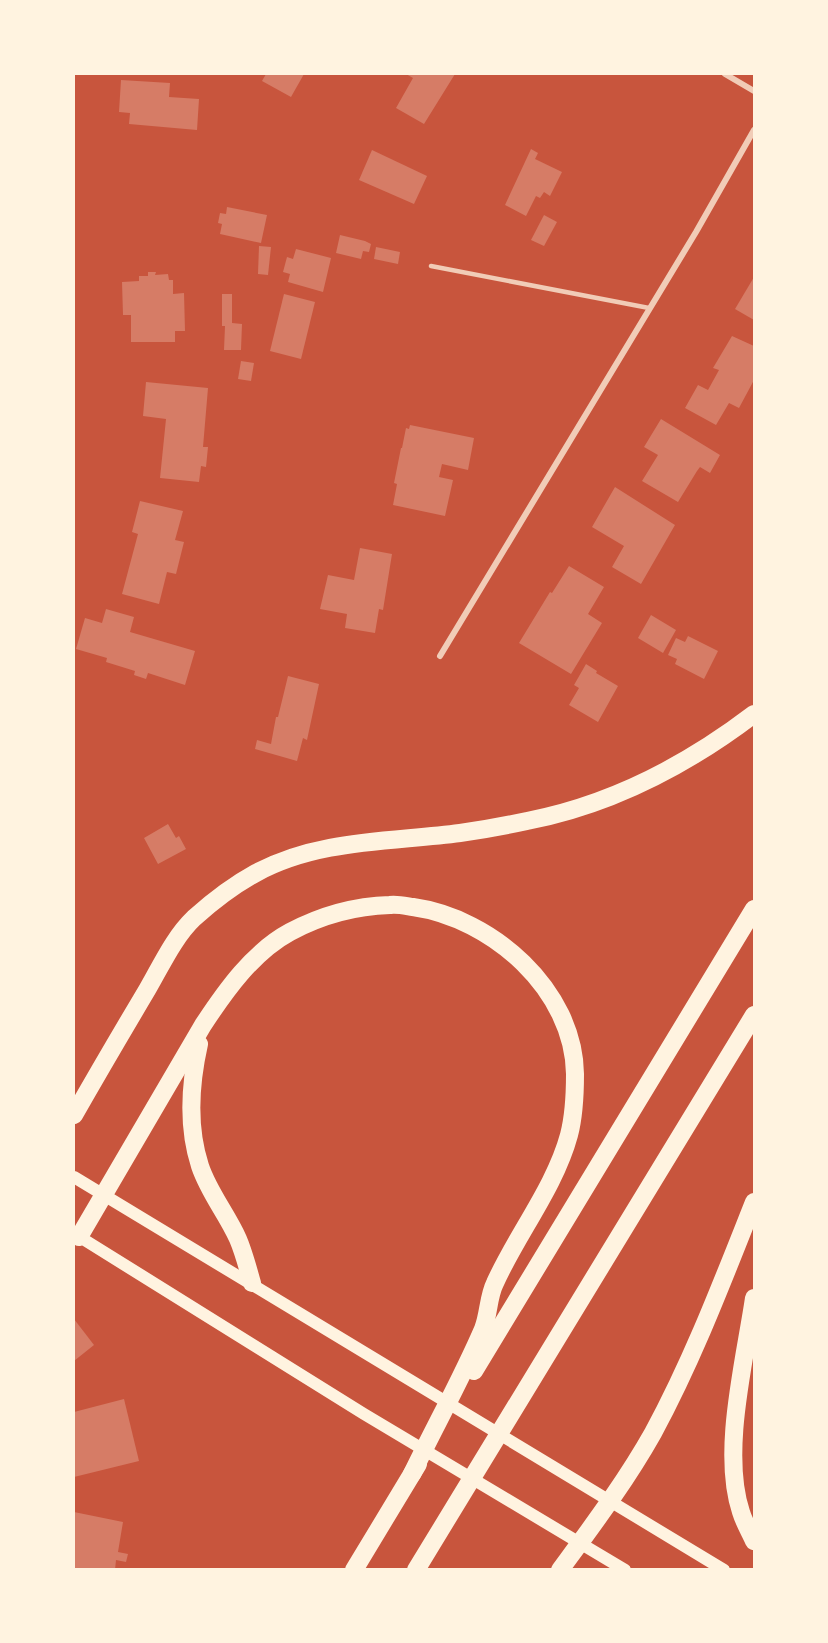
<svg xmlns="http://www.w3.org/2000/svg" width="828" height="1643" viewBox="0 0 828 1643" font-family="'Sofia Sans Condensed',sans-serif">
	<rect width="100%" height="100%" fill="#c8553d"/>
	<g fill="#d67c66">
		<path d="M266,74h38l-13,23 -29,-16z"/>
		<path d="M406,74h49l-31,50 -28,-16 17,-30z"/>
		<path d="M121,80l49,3 -1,14 30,2 -2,31 -68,-6 1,-11 -11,-1z"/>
		<path d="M531,149l7,4 -3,6 27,13 -12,24 -6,-4 -4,6 -4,-2 -10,20 -21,-11z"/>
		<path d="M372,150l55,26 -13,28 -55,-24z"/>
		<path d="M227,207l40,8 -6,28 -41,-9 2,-10 -4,-1 2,-10 6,1z"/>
		<path d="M544,215l13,7 -13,24 -13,-6z"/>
		<path d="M340,235l25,6 6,3 -2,8 -6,-1 -2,8 -25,-6z"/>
		<path d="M259,246l12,1 -3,28 -10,-1z"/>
		<path d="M376,247l24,5 -2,12 -24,-5z"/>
		<path d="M296,249l35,9 -8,34 -35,-10 2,-8 -7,-2 4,-15 6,2z"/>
		<path d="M148,272h8l-1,3 13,-1 1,6h4v14l11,-1 1,38h-10v11h-44v-27h-8l-1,-33 17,-1v-5h9z"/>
		<path d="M754,277v43l-19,-11z"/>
		<path d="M222,294h10v29l10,1 -1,26h-17l1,-24h-3z"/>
		<path d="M284,294l31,8 -14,57 -31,-8z"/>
		<path d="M732,336l22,10v34l-15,28 -10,-5 -13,22 -31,-17 13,-23 10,5 11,-20 -6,-2z"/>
		<path d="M241,361l13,2 -3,18 -13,-2z"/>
		<path d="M146,382l62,6 -5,59h5l-2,20 -5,-1 -2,16 -39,-4 6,-59 -23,-3z"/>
		<path d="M661,419l59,36 -10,18 -10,-6 -3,4 -19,31 -36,-21 16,-26 -14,-8z"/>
		<path d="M410,425l64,13 -6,32 -26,-6 -3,13 14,3 -8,36 -52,-11 4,-21 -3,-1 7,-35h1l4,-20 3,1z"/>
		<path d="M615,487l60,38 -34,59 -29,-17 12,-21 -32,-19z"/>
		<path d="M140,501l43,10 -8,29 9,2 -8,32 -9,-2 -8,32 -37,-10 16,-60 -6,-2z"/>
		<path d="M360,548l32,6 -9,56 -4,-1 -4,24 -30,-5 2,-14 -27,-5 8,-34 26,5z"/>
		<path d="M569,566l35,21 -16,27 14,9 -31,51 -52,-31 31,-51 2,1z"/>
		<path d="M106,609l28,8 -4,15 65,19 -10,34 -37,-12 -2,6 -12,-4 1,-4 -29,-9 1,-4 -31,-9 9,-31 17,5z"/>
		<path d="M651,615l25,15 -13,23 -25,-15z"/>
		<path d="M688,636l30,15 -14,28 -29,-15 2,-5 -9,-4 8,-17 9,4z"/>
		<path d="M586,664l11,7 -1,2 22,13 -20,36 -29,-17 10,-17 -5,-3z"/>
		<path d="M288,676l31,8 -12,56 -4,-2 -6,23 -42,-12 2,-9 14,4 5,-27h2z"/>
		<path d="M168,824l8,14 3,-2 7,13 -28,15 -14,-26z"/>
		<path d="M74,1319l20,26 -20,16z"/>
		<path d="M124,1399l15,62 -65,16v-65z"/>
		<path d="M74,1512l49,10 -5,30 10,2 -2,8 -10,-2 -1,10h-41z"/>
	</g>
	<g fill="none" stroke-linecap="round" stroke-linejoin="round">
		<path stroke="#f1ccb7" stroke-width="4.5" d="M431,266l218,42"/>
		<g stroke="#f1ccb7" stroke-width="6">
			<path d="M725,74l29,17"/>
			<path d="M440,656l256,-424 58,-102"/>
		</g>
		<g stroke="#fff3e0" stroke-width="12">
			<path d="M74,1177l650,393"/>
			<path d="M75,1234l289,180 261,156"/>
		</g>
		<g stroke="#fff3e0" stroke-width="18">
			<path d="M199,1044c-9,40 -12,82 1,122 9,27 27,48 38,73 6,14 10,30 14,44"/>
			<path d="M74,1115c24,-42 48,-83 73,-125 14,-24 27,-53 47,-72 19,-17 40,-33 62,-45 62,-34 136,-31 204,-40 22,-3 44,-7 67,-12 83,-16 160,-56 227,-107"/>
			<path d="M79,1237l124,-212c23,-35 50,-73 87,-93 30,-16 65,-26 100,-27 7,-1 16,1 23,2 79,11 161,83 162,167 0,20 -1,42 -6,61 -14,52 -52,99 -74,148 -7,14 -6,31 -12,46 -21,49 -48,97 -71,145"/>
			<path d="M754,1298c-9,62 -33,154 -13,214 3,10 9,20 13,29"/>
			<path d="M474,1371l280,-462"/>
			<path d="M354,1570l64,-106"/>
			<path d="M416,1570l338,-555"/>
			<path d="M560,1570c33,-45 66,-89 93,-137 40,-74 70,-153 101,-231"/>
		</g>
	</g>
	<rect width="828" height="1643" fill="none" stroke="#fff3e0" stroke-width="150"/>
</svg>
